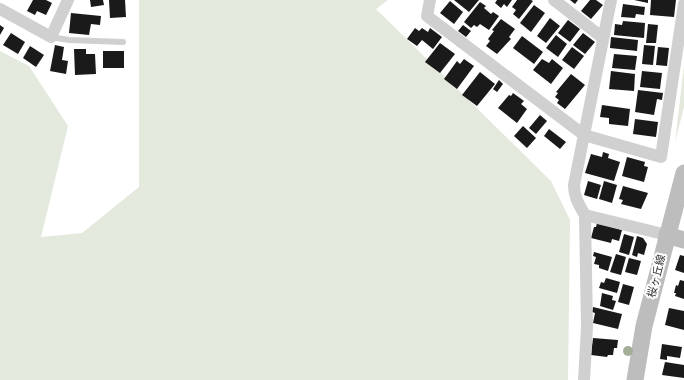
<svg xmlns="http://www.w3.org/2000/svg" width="684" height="380" viewBox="0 0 684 380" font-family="Poppins,'Noto Sans JP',sans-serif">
	<rect width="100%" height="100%" fill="#fff"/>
	<g fill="#e3e9dc">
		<path d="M139,0h249l-12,9 175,172 19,39 -2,160h-568v-329l29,15 39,60 -27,111 41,-4 57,-46z"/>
		<path d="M684,66v41l-9,35z"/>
	</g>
	<g fill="#1a1a1a">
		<path d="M33,0h13l6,3 -6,12 -9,-4 -2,4 -8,-4z"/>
		<path d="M90,0h13l1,5 -13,2z"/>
		<path d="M109,0h16l1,17 -16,1z"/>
		<path d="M454,0h25l-10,12z"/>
		<path d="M497,0h15l-5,7 -3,-3 -3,4 -6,-5z"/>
		<path d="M517,0h14l2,1 -14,18 -6,-5 3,-4 -4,-3z"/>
		<path d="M570,0h8l-3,4z"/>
		<path d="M590,0h6l7,5 -12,14 -10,-8z"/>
		<path d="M634,0h14v3z"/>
		<path d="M651,0h25l-2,17 -24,-2z"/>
		<path d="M450,1l13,11 -9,12 -14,-11z"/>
		<path d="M480,2l6,4 -2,2 7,6 2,-2 6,4 -10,14 -9,-6 -3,3 -3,-2 -3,3 -7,-6z"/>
		<path d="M623,4l22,3 -1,8 -8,-1 -1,4 -14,-1z"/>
		<path d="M534,5l11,8 -14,19 -11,-9z"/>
		<path d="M71,13l30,3 -1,9 -9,-1 -2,11 -20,-2z"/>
		<path d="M550,18l10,8 -14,17 -9,-7z"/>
		<path d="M501,19l14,10 -6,8 2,2 -14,15 -11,-8 4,-5 -2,-2 6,-8 -2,-1z"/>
		<path d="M568,20l12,9 -10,13 -12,-9z"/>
		<path d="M623,21l22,2 -1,15 -30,-3 1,-11 7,1z"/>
		<path d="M648,24l10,1 -2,18h-10z"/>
		<path d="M0,25l4,3 -4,7z"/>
		<path d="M463,25l8,6 -5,6 -8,-6z"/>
		<path d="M415,28l4,3 3,-3 6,4 2,-4 12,9 -9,12 -11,-9 -5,6 -10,-7z"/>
		<path d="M11,33l14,9 -7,12 -15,-9z"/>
		<path d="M583,33l12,9 -10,12 -12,-9z"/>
		<path d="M556,35l11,9 -9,13 -12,-9z"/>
		<path d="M522,36l21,16 -9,12 -21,-16z"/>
		<path d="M611,37l27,3 -1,11 -27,-3z"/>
		<path d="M440,43l15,11 -15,19 -15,-11z"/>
		<path d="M55,45l9,2 -2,13 6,1 -2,13 -16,-3z"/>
		<path d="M644,45l11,1 -2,19 -11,-1z"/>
		<path d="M30,46l14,9 -8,12 -13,-9z"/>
		<path d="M572,47l12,9 -10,13 -12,-9z"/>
		<path d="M658,47l11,1 -2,18 -11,-1z"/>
		<path d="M74,49h12v5h9l1,20 -21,1z"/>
		<rect x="103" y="51" width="21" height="17"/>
		<path d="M614,54l23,2 -2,14 -23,-2z"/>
		<path d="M464,59l10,7 -17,23 -13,-10 13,-18 3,3z"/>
		<path d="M542,59l7,4 3,-4 11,9 -12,16 -18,-14z"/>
		<path d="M611,71l24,3 -1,17 -25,-2z"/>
		<path d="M642,71l20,2 -2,16 -20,-2z"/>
		<path d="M480,72l15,12 -18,22 -15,-11z"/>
		<path d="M571,74l14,11 -20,24 -8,-6 2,-3 -4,-3 3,-4 -2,-1z"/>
		<path d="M499,80l4,4 -6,8 -4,-3z"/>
		<path d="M638,90l25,3 -1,7 -5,-1 -3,16 -19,-3z"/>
		<path d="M513,93l11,8 -3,3 6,5 -10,14 -19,-15 11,-13 2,1z"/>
		<path d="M602,105l28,4 -2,17 -19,-2v-6l-9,-1z"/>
		<path d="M540,115l7,6 -11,13 -7,-6z"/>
		<path d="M635,119l23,3 -2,15 -23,-3z"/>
		<path d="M523,126l13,12 -9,10 -13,-12z"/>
		<path d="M549,129l17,13 -6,7 -16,-13z"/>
		<path d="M603,152l6,2 -1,4 12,4 -6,19 -29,-8 6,-19 11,3z"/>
		<path d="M627,157l18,5 -1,4 4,1 -4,15 -22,-6z"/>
		<path d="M588,181l13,4 -4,14 -13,-4z"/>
		<path d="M604,181l13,4 -5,18 -13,-4z"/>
		<path d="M623,186l25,7 -7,16 -20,-5 2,-4 -4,-1z"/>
		<path d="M597,223l25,7 -3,11 -7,-2 -1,4 -20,-5 3,-11h2z"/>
		<path d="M624,234l10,3 -5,18 -10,-3z"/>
		<path d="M637,236l6,2 4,6 -3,11 -6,-2 -1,4 -5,-2z"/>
		<path d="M594,252l18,5 -4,14 -9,-3v-3l-5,-1 2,-7 -3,-1z"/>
		<path d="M616,254l10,3 -5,18 -11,-3z"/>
		<path d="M680,255l4,1v17l-9,-3z"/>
		<path d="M629,258l12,3 -4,14 -12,-3z"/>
		<path d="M606,278l14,4 -3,11 -18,-5 2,-6 3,1z"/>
		<path d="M680,280l4,1v18l-9,-3 1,-3h-2l2,-8 2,1z"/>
		<path d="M623,284l11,3 -5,18 -11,-3z"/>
		<path d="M602,293l11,3 -1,4 4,1 -3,9 -13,-4z"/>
		<path d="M593,307l29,7 -4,15 -25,-6 2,-10 -3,-1z"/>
		<path d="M669,308l15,3v19l-19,-5z"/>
		<path d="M593,338l25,2 -1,8h-3l-1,7h-5l-1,2 -16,-2z"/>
		<path d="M662,344l20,3 -2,11 -13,-2v4l-7,-1z"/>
		<path d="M665,362l19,3v13l-22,-3z"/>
	</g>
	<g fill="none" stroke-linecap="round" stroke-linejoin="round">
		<path stroke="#d0d0d0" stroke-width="6" d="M51,37l18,3 54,2"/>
		<g stroke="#d0d0d0" stroke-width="12">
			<path d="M430,0l-3,16 157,119 77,22 23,-153"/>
			<path d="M554,0l49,38"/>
			<path d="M611,0l-37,185c0,12 5,20 11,30l82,20"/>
			<path d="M0,9l51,28 17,-37"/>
			<path d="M584,380l3,-53 -2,-112"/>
		</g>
		<g stroke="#bdbdbd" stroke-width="17">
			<path d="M667,235l17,5"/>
			<path d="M635,380l9,-54 40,-153"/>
		</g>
	</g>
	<circle fill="#a3af96" cx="628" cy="351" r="5"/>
	<g text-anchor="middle" stroke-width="4" stroke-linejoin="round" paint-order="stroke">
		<g font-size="11" fill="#333" stroke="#fff">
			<text transform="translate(656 276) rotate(-76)" y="4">桜ヶ丘線</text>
		</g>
	</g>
</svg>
